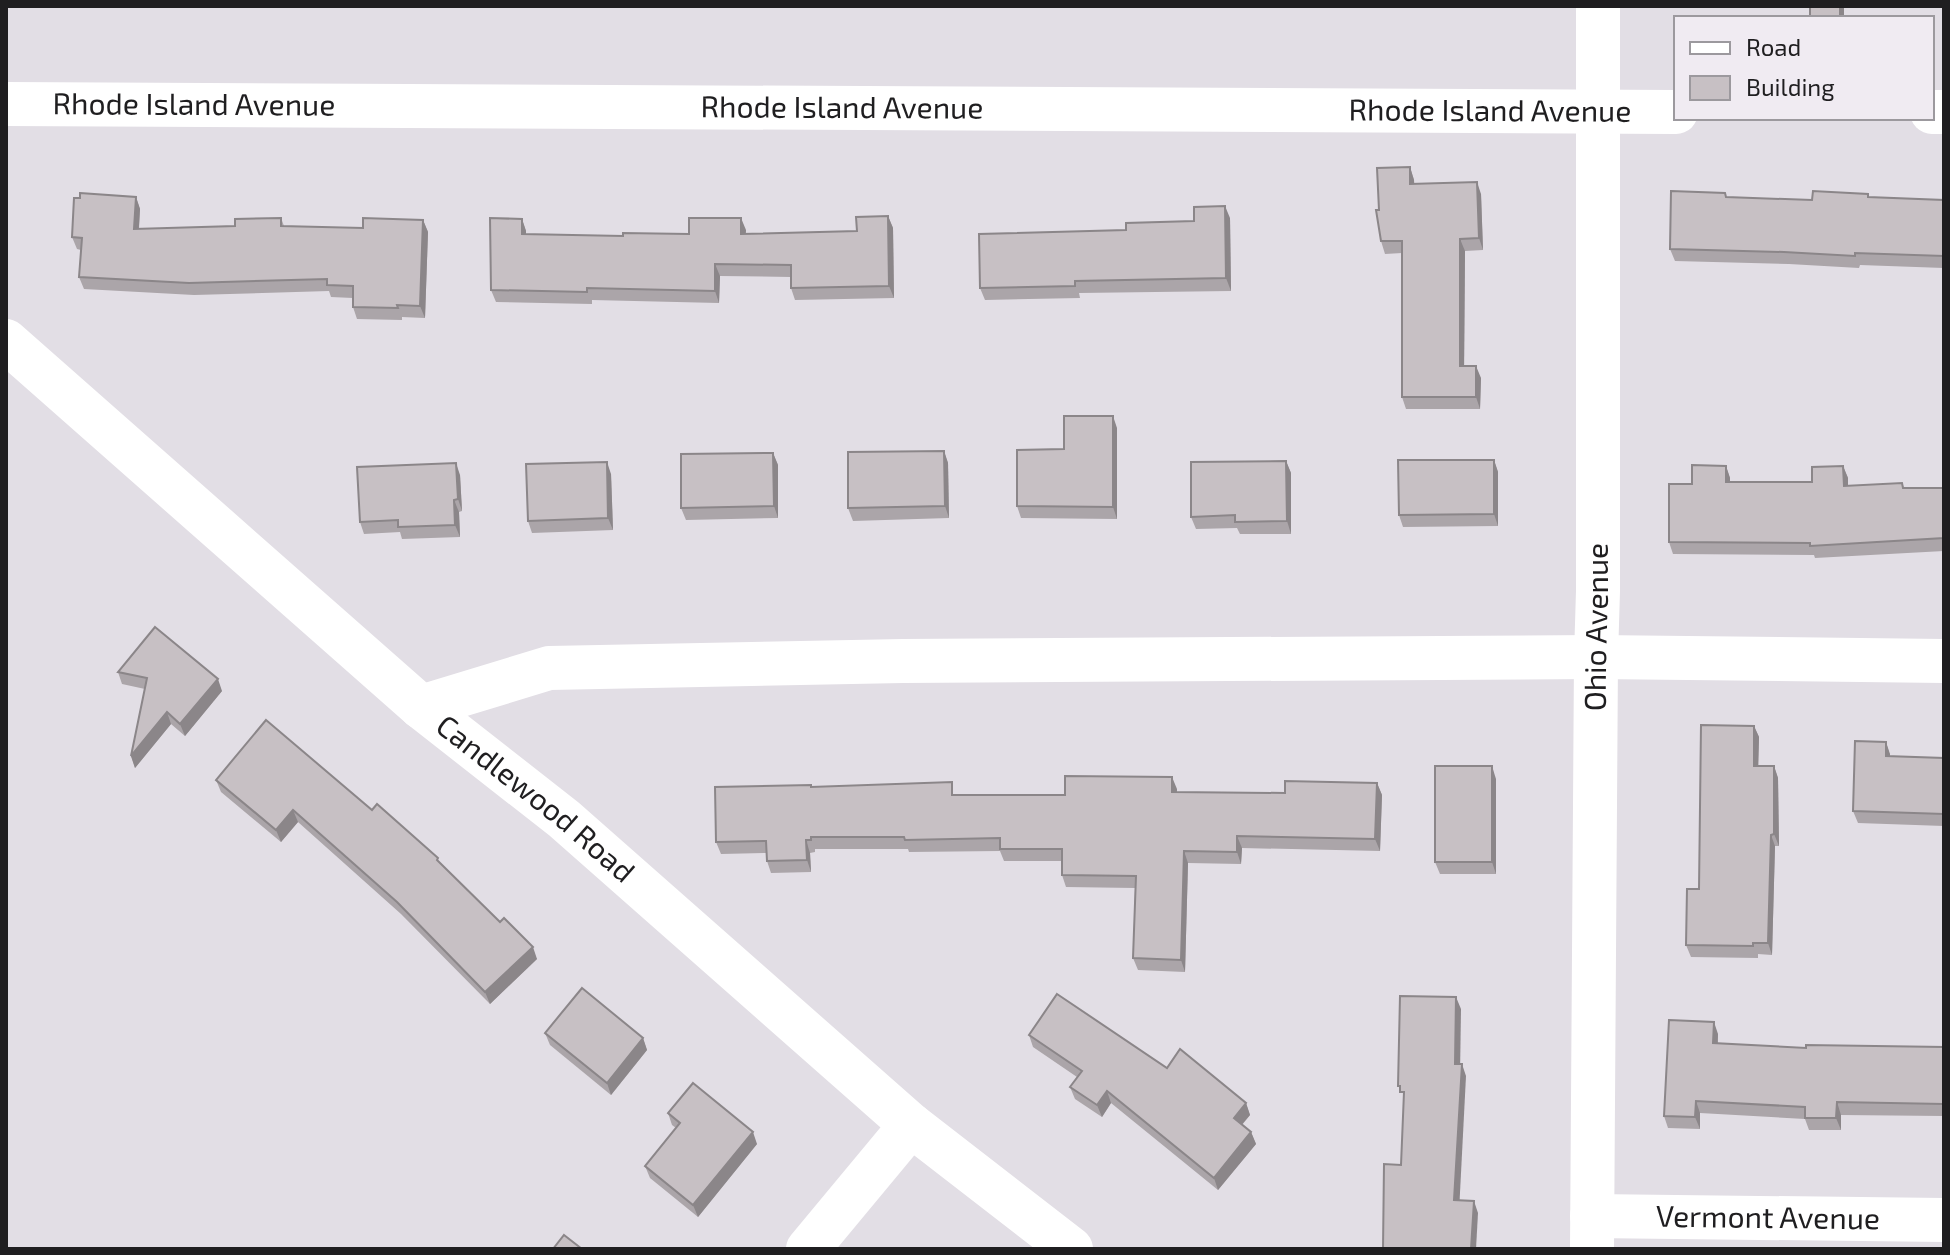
<svg xmlns="http://www.w3.org/2000/svg" width="1950" height="1255" viewBox="0 0 1950 1255" font-family="'Exo 2',sans-serif">
	<rect width="100%" height="100%" fill="#e2dee5"/>
	<g fill="none" stroke-linecap="round" stroke-linejoin="round">
		<g stroke="#fff" stroke-width="44">
			<path id="s1" d="M6,104l1670,8"/>
			<path d="M1932,112h12"/>
			<path id="s2" d="M6,341l415,366 143,112 347,306 160,124"/>
			<path d="M421,707l128,-39 354,-7 693,-4 348,4"/>
			<path id="s3" d="M1592,1216l352,4"/>
			<path d="M808,1249l103,-124"/>
			<path id="s4" d="M1592,1249l4,-592 2,-66v-585"/>
		</g>
	</g>
	<g fill="#aba5a9">
		<rect x="1675" y="6" width="31" height="2"/>
		<path d="M1410,167l4,13v4l67,10 2,56 -18,1 -1,115 17,12 -1,31h-74l-4,-12v-144l-17,1 -4,-13 -2,-31z"/>
		<path d="M1868,194l1,3 75,3v68l-84,-3 -1,3 -70,-4 -114,-3 -5,-12 57,-52 85,3z"/>
		<path d="M136,197l4,12 -1,20 96,-3 46,-8 3,8 79,2 60,-8 5,12 -3,86 -23,-1v3l-45,-1 -4,-12v-9l-22,-1 -2,-6 -135,4 -110,-6 -5,-12 2,-27 -4,-1 -5,-12z"/>
		<path d="M888,216l5,12 1,70 -99,2 -4,-12v-11l-71,-1 -1,27 -127,-3v4l-96,-2 -5,-12 31,-71 4,12v4l97,1 66,-2 57,-4 -1,4 112,-3z"/>
		<path d="M1230,218l1,73 -152,2 1,5 -95,2 -5,-12 146,-58 68,-9z"/>
		<path d="M1117,428v91l-96,-1 -4,-12 47,-57z"/>
		<path d="M944,451l4,12 1,55 -96,3 -5,-13z"/>
		<path d="M773,453l5,12v53l-92,2 -5,-12z"/>
		<path d="M1494,460l4,12v54l-95,1 -4,-12z"/>
		<path d="M1286,461l5,12v61h-51l-3,-6 -41,1 -5,-12z"/>
		<path d="M1726,466l4,12v4h82l31,-16 5,12v8l54,-3 2,5h40v63l-129,7 -1,-3 -141,-1 -4,-12 23,-58z"/>
		<path d="M611,474l2,56 -81,3 -4,-12z"/>
		<path d="M460,475l2,36 -3,1 1,25 -58,2 -2,-7 -36,2 -4,-12z"/>
		<path d="M118,672l104,19 -37,45 -14,-12 -36,44 -4,-12 14,-67 -23,-5z"/>
		<path d="M1754,726l5,11 -1,29h16l4,12 1,68h-4l-3,109 -14,-1v4l-67,-1 -5,-12 13,-56z"/>
		<path d="M1886,742l4,14 54,2v68l-86,-3 -5,-12z"/>
		<path d="M1496,779v95h-56l-5,-12z"/>
		<path d="M216,780l156,30 68,53 97,96 -47,45 -89,-90 -103,-92 -17,20 -60,-50z"/>
		<path d="M1377,783l5,12 -2,56 -138,-3 -1,16 -53,-1 -3,109 -47,-2 -5,-12 2,-70 -69,-1 -4,-12v-14h-58l-4,-10 -91,1 -1,-3h-93v3l-5,1 1,19 -40,1 -4,-12v-8l-46,1 -5,-12 95,-55 145,8h109l112,-6v3l108,1z"/>
		<path d="M545,1033l98,5 4,12 -36,45 -61,-50z"/>
		<path d="M1718,1034v9l88,5 138,-1v69l-103,-1v15h-32l-4,-11 -105,-6v16l-32,-1 -4,-12z"/>
		<path d="M1029,1035l138,33 79,35 4,12 -8,10 9,7 5,12 -38,46 -107,-87 -9,14 -27,-18 -5,-12 7,-10 -44,-30z"/>
		<path d="M668,1113l89,31 -59,73 -48,-39 -5,-12 31,-38 -4,-3z"/>
	</g>
	<g fill="#8b8689">
		<rect x="1840" y="6" width="4" height="12"/>
		<path d="M1410,167l4,13 1,16 -5,-12z"/>
		<path d="M1477,182l4,12 2,56 -4,-12z"/>
		<path d="M136,197l4,12 -2,32 -4,-12z"/>
		<path d="M1225,206l5,12 1,73 -5,-13z"/>
		<path d="M888,216l5,12 1,70 -5,-12z"/>
		<path d="M741,218l5,12 -1,16 -4,-12z"/>
		<path d="M522,219l4,12v16l-4,-13z"/>
		<path d="M423,220l5,12 -3,86 -5,-12z"/>
		<path d="M1460,239l5,12 -1,127 -4,-12z"/>
		<path d="M715,264l5,12 -1,27 -4,-12z"/>
		<path d="M1476,366l5,12 -1,31 -4,-12z"/>
		<path d="M1113,416l4,12v91l-4,-12z"/>
		<path d="M944,451l4,12 1,55 -4,-12z"/>
		<path d="M773,453l5,12v53l-4,-12z"/>
		<path d="M1494,460l4,12v54l-4,-12z"/>
		<path d="M1286,461l5,12v61l-4,-13z"/>
		<path d="M607,462l4,12 2,56 -5,-12z"/>
		<path d="M456,463l4,12 2,36 -4,-12z"/>
		<path d="M1726,466l4,12v16l-4,-12z"/>
		<path d="M1843,466l5,12v20l-4,-12z"/>
		<path d="M454,500l5,12 1,25 -5,-12z"/>
		<path d="M218,679l4,12 -37,45 -5,-12z"/>
		<path d="M167,712l4,12 -36,44 -4,-12z"/>
		<path d="M1754,726l5,11 -1,40 -4,-11z"/>
		<path d="M1886,742l4,12v14l-4,-12z"/>
		<path d="M1492,766l4,13v95l-4,-12z"/>
		<path d="M1774,766l4,12 1,68 -5,-12z"/>
		<path d="M1172,777l5,12 -1,15 -4,-12z"/>
		<path d="M1377,783l5,12 -2,56 -5,-12z"/>
		<path d="M293,810l5,12 -17,20 -5,-12z"/>
		<path d="M1771,835l4,11 -3,109 -4,-12z"/>
		<path d="M1237,836l5,12 -1,16 -4,-12z"/>
		<path d="M806,840l4,13 1,19 -4,-12z"/>
		<path d="M1184,851l4,12 -3,109 -4,-12z"/>
		<path d="M533,947l4,12 -47,45 -5,-12z"/>
		<path d="M1456,997l5,12 -1,67 -5,-12z"/>
		<path d="M1714,1022l4,12 -1,21 -4,-12z"/>
		<path d="M643,1038l4,12 -36,45 -4,-12z"/>
		<path d="M1462,1064l4,12 -7,136 -5,-12z"/>
		<path d="M1107,1091l4,12 -9,14 -5,-12z"/>
		<path d="M1696,1101l4,12v16l-5,-12z"/>
		<path d="M1837,1102l4,13v15l-5,-12z"/>
		<path d="M1246,1103l4,12 -12,14 -4,-11z"/>
		<path d="M753,1132l4,12 -59,73 -5,-12z"/>
		<path d="M1251,1132l5,12 -38,46 -4,-12z"/>
		<path d="M1474,1201l4,12 -2,36h-5z"/>
	</g>
	<g fill="#c7c0c4" stroke="#8b8689" stroke-width="2">
		<rect x="1810" y="6" width="30" height="12"/>
		<path d="M1410,167v17l67,-2 2,56 -19,1v127h16v31h-74v-156h-21l-5,-31h3l-2,-42z"/>
		<path d="M1671,191l54,2 1,4 86,3 1,-9 55,3v3l76,3v56l-89,-3v3l-71,-4 -114,-3z"/>
		<path d="M80,193l56,4 -2,32 101,-3v-7l46,-1v8l82,2v-10l60,2 -3,86 -23,-1 1,3 -45,-1v-21l-26,-1v-6l-138,4 -110,-6 3,-39 -10,-1 2,-39h6z"/>
		<path d="M1225,206l1,72 -151,3v5l-95,2 -1,-54 147,-4v-7l68,-2v-14z"/>
		<path d="M888,216l1,70 -98,2v-23l-76,-1v27l-128,-3v4l-96,-2 -1,-72 32,1v15l101,2v-3l66,1v-16h52v16l116,-3 -1,-14z"/>
		<path d="M1064,416h49v91l-96,-1v-56l47,-1z"/>
		<path d="M944,451l1,55 -97,2v-56z"/>
		<path d="M773,453l1,53 -93,2v-54z"/>
		<path d="M1398,460h96v54l-95,1z"/>
		<path d="M1286,461l1,60 -52,1v-7l-44,2v-55z"/>
		<path d="M607,462l1,56 -80,3 -2,-57z"/>
		<path d="M456,463l2,36 -4,1 1,25 -57,2v-7l-38,2 -3,-55z"/>
		<path d="M1692,465l34,1v16h86v-15l31,-1 1,20 58,-3 1,5h41v50l-134,8v-3l-141,-1v-58h23z"/>
		<path d="M155,627l63,52 -38,45 -13,-12 -36,44 16,-78 -29,-6z"/>
		<path d="M266,720l106,90 5,-6 61,54 -1,2 63,62 4,-4 29,29 -48,45 -88,-90 -104,-92 -17,20 -60,-50z"/>
		<path d="M1701,725l53,1v40h20v68l-3,1 -3,108h-15v3l-67,-1 1,-56h12z"/>
		<path d="M1855,741l31,1v14l58,2v56l-91,-3z"/>
		<rect x="1435" y="766" width="57" height="96"/>
		<path d="M1065,776l107,1v15l113,1v-12l92,2 -2,56 -138,-3v16l-53,-1 -3,109 -48,-2 3,-82 -74,-1v-26h-62v-11l-95,2 -1,-3h-93v3h-5l1,20 -40,1 -1,-20 -50,1 -1,-55 96,-2v2l141,-5v13h113z"/>
		<path d="M582,988l61,50 -36,45 -62,-50z"/>
		<path d="M1057,994l110,74 13,-19 66,54 -12,15 17,14 -37,46 -107,-87 -10,14 -27,-18 12,-16 -53,-36z"/>
		<path d="M1400,996l56,1 -1,67h7l-8,136 20,1 -3,48h-88l1,-85 17,1 3,-73h-4v-6h-2z"/>
		<path d="M1669,1020l45,2 -1,21 93,5v-3l138,2v57l-107,-2 -1,16h-31v-11l-109,-6 -1,16 -31,-1z"/>
		<path d="M693,1083l60,49 -60,73 -48,-39 35,-43 -12,-10z"/>
		<path d="M564,1235l18,14h-29z"/>
	</g>
	<g text-anchor="middle" stroke-width="8" stroke-linejoin="round" paint-order="stroke">
		<g font-size="30" fill="#1f1e20" stroke="#f0ebf2">
			<text dy="10" stroke="none"><textPath href="#s1" startOffset="188">Rhode Island Avenue</textPath></text>
			<text dy="10" stroke="none"><textPath href="#s1" startOffset="836">Rhode Island Avenue</textPath></text>
			<text dy="10" stroke="none"><textPath href="#s1" startOffset="1484">Rhode Island Avenue</textPath></text>
			<text dy="10" stroke="none"><textPath href="#s4" startOffset="622">Ohio Avenue</textPath></text>
			<text dy="10" stroke="none"><textPath href="#s2" startOffset="700">Candlewood Road</textPath></text>
			<text dy="10" stroke="none"><textPath href="#s3" startOffset="176">Vermont Avenue</textPath></text>
		</g>
	</g>
	<rect width="1950" height="1255" fill="none" stroke="#1f1e20" stroke-width="16"/>
	<rect x="1674" y="16" width="260" height="104" fill="#f0ebf2" stroke="#9c999e" stroke-width="2"/>
	<rect x="1690" y="42" width="40" height="12" fill="#ffffff" stroke="#9c999e" stroke-width="2"/>
	<text x="1746" y="56" font-size="24" fill="#1f1e20">Road</text>
	<rect x="1690" y="76" width="40" height="24" fill="#c7c0c4" stroke="#9c999e" stroke-width="2"/>
	<text x="1746" y="96" font-size="24" fill="#1f1e20">Building</text>
</svg>
